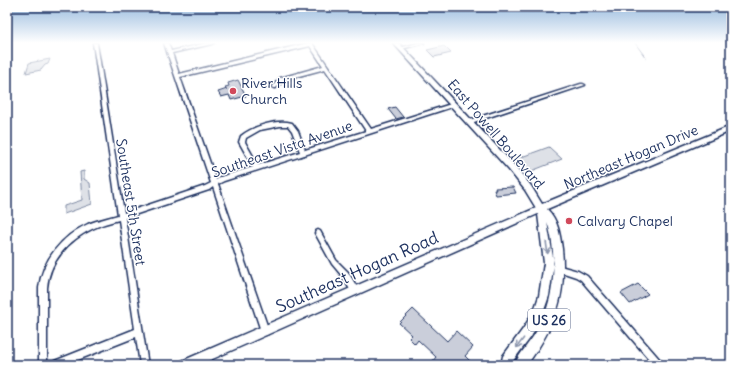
<svg xmlns="http://www.w3.org/2000/svg" width="738" height="372" viewBox="0 0 738 372" font-family="Delius,sans-serif">
	<rect width="100%" height="100%" fill="#fff"/>
	<filter id="ink" filterUnits="userSpaceOnUse"><feTurbulence type="fractalNoise" baseFrequency=".025" numOctaves="2"/><feDisplacementMap in="SourceGraphic" scale="8" xChannelSelector="R" yChannelSelector="G"/><feConvolveMatrix kernelMatrix="1 2 1 2 8 2 1 2 1" color-interpolation-filters="sRGB"/></filter>
	<g filter="url(#ink)">
		<g fill="#dee1e7" stroke="#7c88a2">
			<path d="M50,59l-2,5 -3,1 -4,5 -15,3 3,-10z"/>
			<path d="M549,147l13,12 -33,13 -13,-13z"/>
			<path d="M84,171v8l6,4 2,21 -28,10v-8l18,-6 -2,-28z"/>
		</g>
		<g fill="#caceda" stroke="#1b2f5e">
			<path d="M444,46l7,7 -17,4 -7,-7z"/>
			<path d="M238,80l8,16 -15,4 -2,-5 -8,2 -3,-5 9,-3 -2,-2 4,-1 -1,-3z"/>
			<path d="M395,107l8,10 -7,2 -8,-10z"/>
			<path d="M513,187l3,6 -20,2 -2,-5h2l-1,-2z"/>
			<path d="M638,284l10,10 -18,10 -9,-11z"/>
			<path d="M413,309l34,32 9,-10 17,16 -8,9 9,9h-38l-4,-3 4,-5 -18,-17 -3,4 -6,-6 3,-3 -13,-12z"/>
		</g>
		<g fill="none" stroke-linecap="round" stroke-linejoin="round">
			<defs>
				<g id="minor">
					<path d="M93,43h4l27,170 81,-27 6,-3 -47,-140h4l3,8 36,-8h7l-2,1 -40,9 7,21 129,-31h4l59,86 80,-25 2,-1 2,2v1l-231,75 -6,3 51,147 -1,3 -3,1 -3,-1 -49,-147 -4,3 -84,28 23,147h-8l-4,-28 -71,28h-14l1,-3 83,-33 -16,-109c-9,2 -19,5 -27,9 -23,11 -43,32 -45,59v77h-8v-77c3,-28 24,-53 49,-64 10,-4 20,-6 30,-9zM310,46l13,20 -43,12 -8,9 2,1h2l8,-8 41,-11 41,62 -61,19 -7,-19 -6,-8c-16,-4 -38,3 -51,13l-2,6 14,25 -33,10 -4,3 -36,-103zM280,126h8l4,5 8,21 -42,13 -13,-23 1,-4 14,-8z"/>
					<path d="M418,43h6l-23,6 -2,-1z"/>
					<path d="M581,84h2l2,1 -114,38 -2,1 -3,-2 1,-1z"/>
					<path d="M318,230l2,1 16,29 12,12 10,17 1,2 -1,2 -3,1 -3,-1 -10,-17 -10,-12 -17,-31 1,-2z"/>
					<path d="M560,266l18,5 9,5 75,86 1,3h-9l-73,-85 -5,-3 -18,-6 -2,-2 2,-2z"/>
				</g>
				<path id="major" d="M393,43h6l116,123 16,20 11,18 189,-78v5l-184,78c11,11 13,25 15,40 5,49 -7,76 -35,116h-12c4,-12 15,-22 21,-33 15,-25 19,-51 17,-80 -1,-10 -2,-20 -6,-30l7,41 -5,33 -7,20 -11,21 -19,25 -1,3h-10l2,-9 20,-27 11,-18 5,-15 5,-33 -6,-49 -339,151h-18l1,-4 354,-153 -11,-18 -16,-20z"/>
			</defs>
			<use href="#minor" stroke="#1b2f5e" stroke-width="3"/>
			<use href="#major" stroke="#1b2f5e" stroke-width="3"/>
			<use href="#minor" fill="#fff" fill-rule="evenodd"/>
			<use href="#major" fill="#fff" fill-rule="evenodd"/>
			<path stroke="#1b2f5e" stroke-width="1" d="M635,43l11,15"/>
		</g>
		<defs><path id="oneway-shaft" d="M-6 0H5M1.5-3L5.5 0L1.5 3" fill="none" stroke-width="1.6" stroke-linecap="round" stroke-linejoin="round"/></defs>
		<g stroke="#8d97ae">
			<use href="#oneway-shaft" transform="translate(547 248) rotate(82)"/>
			<use href="#oneway-shaft" transform="translate(520 343) rotate(127)"/>
		</g>
	</g>
	<linearGradient id="sky" x2="0" y2="1"><stop stop-color="#93b7dc"/><stop offset="0.45" stop-color="#fff"/><stop offset="1" stop-color="#fff" stop-opacity="0"/></linearGradient>
	<rect width="738" height="95" fill="url(#sky)"/>
	<g fill="#d1495b" stroke="#fff" stroke-width="1.5">
		<circle cx="233" cy="91" r="4"/>
		<circle cx="569" cy="221" r="4"/>
	</g>
	<g text-anchor="middle" stroke-width="3" stroke-linejoin="round" paint-order="stroke">
		<rect fill="#fff" stroke="#5f6d8e" stroke-width="1" x="528" y="309" width="42" height="22" rx="3"/>
		<g font-size="13" font-weight="bold" fill="#1b2f5e">
			<text x="549" y="325">US 26</text>
		</g>
		<g font-size="14" fill="#1b2f5e" stroke="#fff" text-anchor="start">
			<text x="241" y="88">River Hills<tspan x="241" dy="16">Church</tspan></text>
			<text x="577" y="226">Calvary Chapel</text>
		</g>
		<g font-size="14" fill="#1b2f5e" stroke="#fff">
			<text transform="translate(496 134) rotate(49)" y="5">East Powell Boulevard</text>
			<text transform="translate(282 149) rotate(-19)" y="5">Southeast Vista Avenue</text>
			<text transform="translate(631 157) rotate(-23)" y="5">Northeast Hogan Drive</text>
			<text transform="translate(131 202) rotate(81)" y="5">Southeast 5th Street</text>
		</g>
		<g font-size="17" fill="#1b2f5e" stroke="#fff">
			<text transform="translate(357 272) rotate(-24)" y="6">Southeast Hogan Road</text>
		</g>
	</g>
	<rect width="738" height="372" fill="none" stroke="#fff" stroke-width="24"/>
	<rect x="12" y="12" width="714" height="348" fill="none" stroke="#1b2f5e" stroke-width="1.5" filter="url(#ink)"/>
</svg>
